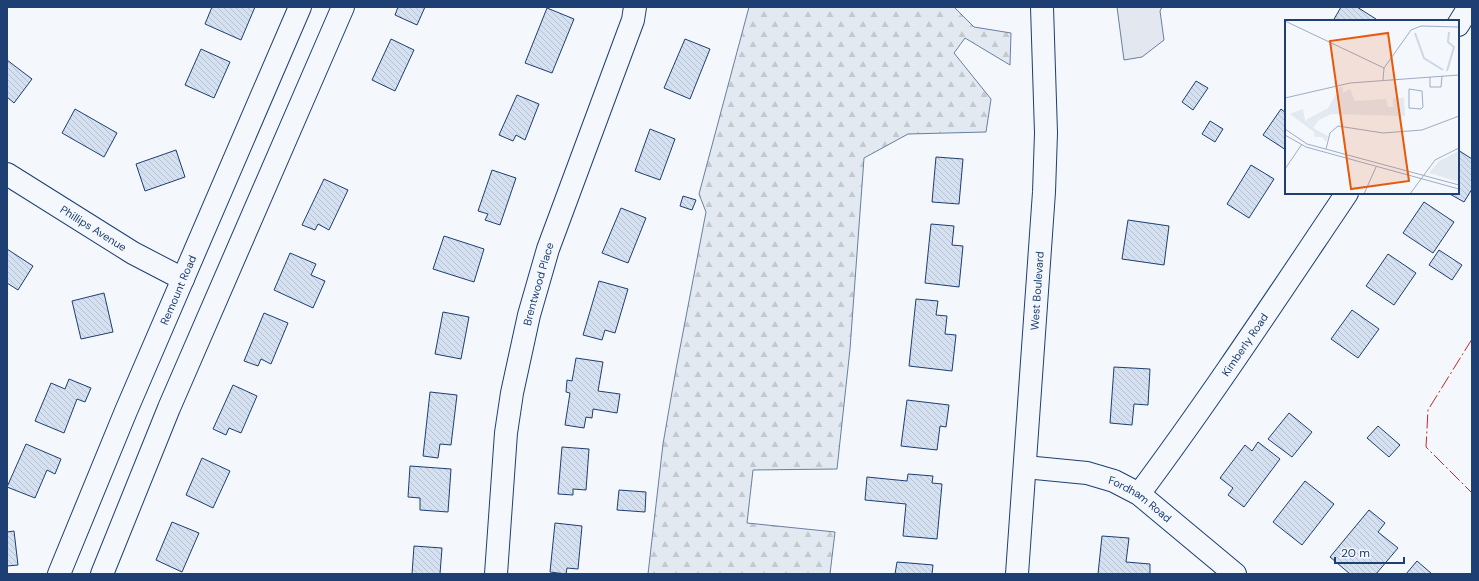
<svg xmlns="http://www.w3.org/2000/svg" width="1479" height="581" viewBox="0 0 1479 581" font-family="'DM Sans',sans-serif">
	<defs>
		<pattern id="forest-firs" width="22" height="20" patternUnits="userSpaceOnUse"><rect width="22" height="20" fill="#e3e9f0"/><path d="M5 1l3.5 6h-7zM16 11l3.5 6h-7z" fill="#c2c9d1"/></pattern>
		<pattern id="building-back-hatch" width="6" height="6" patternUnits="userSpaceOnUse"><rect width="6" height="6" fill="#d5e0f0"/><path d="M-1 5l2 2M0 0l6 6M5-1l2 2" fill="none" stroke="#b6c1d1"/></pattern>
	</defs>
	<rect width="100%" height="100%" fill="#f4f7fb"/>
	<path fill="url(#forest-firs)" stroke="#687fa3" d="M749,7h205l20,20 37,6 -1,32 -45,-27 -11,15 37,46 -5,33 -78,2 -44,24 -14,191 -13,120 -84,1 -6,53 88,9 -5,42h-182l15,-130 13,-75 30,-157 -7,-18z"/>
	<path fill="#e3e8f0" stroke="#687fa3" d="M1117,7h45l-2,4 4,29 -22,17 -18,3z"/>
	<g fill="url(#building-back-hatch)" stroke="#1d3f73">
		<path d="M212,7h43l-14,33 -36,-16z"/>
		<path d="M398,7h27l-8,18 -22,-10z"/>
		<path d="M1341,7h16l19,12 -1,2h-42z"/>
		<path d="M547,8l27,11 -22,54 -27,-10z"/>
		<path d="M391,39l23,11 -19,41 -23,-11z"/>
		<path d="M685,39l25,10 -20,50 -26,-11z"/>
		<path d="M201,49l29,13 -16,36 -29,-13z"/>
		<path d="M7,60l25,19 -18,24 -7,-6z"/>
		<path d="M1196,81l12,7 -15,22 -11,-8z"/>
		<path d="M517,95l22,9 -14,36 -9,-5 -3,6 -14,-6z"/>
		<path d="M75,109l42,24 -13,24 -42,-24z"/>
		<path d="M1281,109l5,4v37l-23,-15z"/>
		<path d="M1210,121l13,8 -8,13 -13,-8z"/>
		<path d="M650,129l25,10 -15,41 -25,-9z"/>
		<path d="M176,150l9,27 -40,14 -9,-27z"/>
		<path d="M1458,150l14,9v30l-8,13 -16,-9h10z"/>
		<path d="M936,157l27,2 -4,45 -27,-2z"/>
		<path d="M1251,165l23,14 -25,39 -22,-14z"/>
		<path d="M492,170l24,8 -16,47 -15,-5 3,-6 -10,-3z"/>
		<path d="M324,179l24,11 -19,40 -11,-6 -3,6 -13,-5z"/>
		<path d="M683,196l13,4 -4,10 -12,-4z"/>
		<path d="M1424,202l30,20 -21,31 -30,-20z"/>
		<path d="M621,208l25,10 -18,45 -26,-10z"/>
		<path d="M1128,220l41,6 -5,39 -42,-6z"/>
		<path d="M931,224l23,2 -2,19 11,1 -4,41 -34,-4z"/>
		<path d="M444,236l40,13 -10,33 -41,-13z"/>
		<path d="M7,249l26,17 -15,24 -11,-7z"/>
		<path d="M1439,250l23,15 -10,15 -23,-15z"/>
		<path d="M290,253l26,11 -5,11 14,6 -12,27 -39,-18z"/>
		<path d="M1388,254l28,19 -22,32 -28,-19z"/>
		<path d="M599,281l29,8 -13,44 -10,-3 -3,10 -19,-5z"/>
		<path d="M104,293l9,39 -32,7 -9,-38z"/>
		<path d="M916,299l22,2 -2,14 11,1 -2,18 11,1 -4,36 -43,-5z"/>
		<path d="M1352,310l27,19 -21,29 -27,-19z"/>
		<path d="M443,312l26,5 -8,42 -26,-5z"/>
		<path d="M264,313l24,10 -17,41 -10,-5 -3,7 -14,-5z"/>
		<path d="M576,358l27,4 -5,29 22,3 -3,19 -24,-4 -1,9 -6,-1 -2,11 -19,-3 5,-32 -4,-1 1,-12 5,1z"/>
		<path d="M1114,367l36,2 -2,36 -14,-1 -2,21 -22,-2z"/>
		<path d="M69,379l22,9 -6,14 -8,-3 -13,34 -29,-12 16,-38 14,6z"/>
		<path d="M233,385l24,11 -16,37 -12,-5 -3,7 -13,-6z"/>
		<path d="M430,392l27,3 -6,50 -11,-1 -2,14 -15,-2z"/>
		<path d="M907,400l42,5 -3,22 -6,-1 -3,24 -36,-4z"/>
		<path d="M1289,413l23,19 -20,25 -24,-18z"/>
		<path d="M1378,426l22,19 -11,12 -22,-19z"/>
		<path d="M1258,442l22,17 -36,48 -16,-12 5,-7 -13,-10 25,-33 7,6z"/>
		<path d="M26,444l35,15 -6,15 -8,-4 -12,28 -28,-11z"/>
		<path d="M562,447l27,2 -3,41 -13,-1v6l-15,-1z"/>
		<path d="M202,458l28,13 -17,37 -27,-13z"/>
		<path d="M410,466l41,3 -3,43 -28,-2v-12l-12,-1z"/>
		<path d="M908,474l25,2 -1,7 10,1 -5,55 -34,-3 3,-32 -41,-4 2,-23 40,4z"/>
		<path d="M1305,481l29,23 -32,41 -29,-23z"/>
		<path d="M619,490l27,2 -1,20 -28,-2z"/>
		<path d="M1369,510l16,13 -7,9 20,16 -22,26h-26l-20,-17z"/>
		<path d="M172,522l27,11 -17,39 -26,-12z"/>
		<path d="M555,523l27,3 -4,43 -11,-1 -1,6 -16,-2z"/>
		<path d="M14,531l4,34 -11,1v-34z"/>
		<path d="M1102,536l27,2 -3,24 24,2v10h-52z"/>
		<path d="M414,546l28,2 -2,26h-28z"/>
		<path d="M1417,561l15,13h-26z"/>
		<path d="M897,562l36,3 -1,9h-37z"/>
	</g>
	<g fill="none" stroke-linecap="round" stroke-linejoin="round">
		<defs>
			<g id="minor">
				<path d="M1458,25l11,-18"/>
				<path id="s1" d="M7,174l126,79 50,26"/>
				<path id="s2" d="M1025,467l62,6 27,8 25,13 96,80"/>
				<path id="s3" d="M1139,494c73,-98 140,-200 208,-301"/>
				<path id="s4" d="M496,574l10,-141 6,-40 17,-78 19,-66 85,-229 2,-13"/>
			</g>
			<g id="major">
				<path id="s5" d="M59,574l67,-163 174,-404"/>
				<path d="M102,574l67,-166 174,-401"/>
				<path id="s6" d="M1017,574l27,-382 2,-59 -4,-126"/>
			</g>
		</defs>
		<use href="#minor" stroke="#1d3f73" stroke-width="24"/>
		<use href="#major" stroke="#1d3f73" stroke-width="24"/>
		<use href="#minor" stroke="#f4f7fb" stroke-width="22"/>
		<use href="#major" stroke="#f4f7fb" stroke-width="22"/>
		<path stroke="#c62828" stroke-width="1" stroke-dasharray="14 3 2 3" stroke-linecap="butt" d="M1472,339l-44,71 -2,37 46,46"/>
	</g>
	<g text-anchor="middle" stroke-width="3" stroke-linejoin="round" paint-order="stroke">
		<g font-size="11" fill="#1d3f73" stroke="#f4f7fb">
			<text dy="4" stroke="none"><textPath href="#s1" startOffset="102">Phillips Avenue</textPath></text>
			<text dy="4" stroke="none"><textPath href="#s4" startOffset="294">Brentwood Place</textPath></text>
			<text dy="4" stroke="none"><textPath href="#s5" startOffset="308">Remount Road</textPath></text>
			<text dy="4" stroke="none"><textPath href="#s6" startOffset="284">West Boulevard</textPath></text>
			<text dy="4" stroke="none"><textPath href="#s3" startOffset="183">Kimberly Road</textPath></text>
			<text dy="4" stroke="none"><textPath href="#s2" startOffset="122">Fordham Road</textPath></text>
		</g>
	</g>
	<g transform="translate(1285 20)">
		<rect width="174" height="174" fill="#f4f7fb"/>
		<path d="M43,88l-17,17 -5,-5z" fill="#e3e9f0"/>
		<path d="M55,67h3v6l7,-4 5,12 31,-2 2,8h5v-9h11l1,18 -74,-2 -12,6 -6,8 15,8 -2,6 -4,-5h-7l-1,-5 -24,-18 13,-5 2,11 6,5 17,-17z" fill="#e3e9f0"/>
		<path d="M174,131v31l-30,-9 10,-12z" fill="#e3e9f0"/>
		<path fill="none" stroke="#cfd7e4" stroke-width="2" d="M130,13l9,25 19,12M162,51l7,-24 -6,-5 1,-10"/>
		<path fill="none" stroke="#9eadc5" stroke-width="1" d="M0,1l99,47M145,57v10h11l1,-11M98,60l1,-12 27,-38 10,-4 38,1M124,69l13,2 1,16 -2,2 -12,-1zM0,78l65,-15 109,-8M0,109l22,15 152,41M0,115l21,12 153,42M41,129l4,-16 8,-7 45,7 39,-3 37,-14M0,149l17,-25M79,174l12,-27M125,174l25,-34 24,-12"/>
		<path fill="#e8590c" fill-opacity="0.15" stroke="#e8590c" stroke-width="2" d="M103,13l21,148 -58,8 -21,-148z"/>
		<rect width="174" height="174" fill="none" stroke="#1d3f73" stroke-width="2"/>
	</g>
	<rect width="1479" height="581" fill="none" stroke="#1d3f73" stroke-width="16"/>
	<path d="M1335 557v6h69v-6" fill="none" stroke="#1d3f73" stroke-width="2"/>
	<text x="1341" y="557" font-size="12" fill="#1d3f73" stroke="#f4f7fb" stroke-width="3" paint-order="stroke">20 m</text>
</svg>
